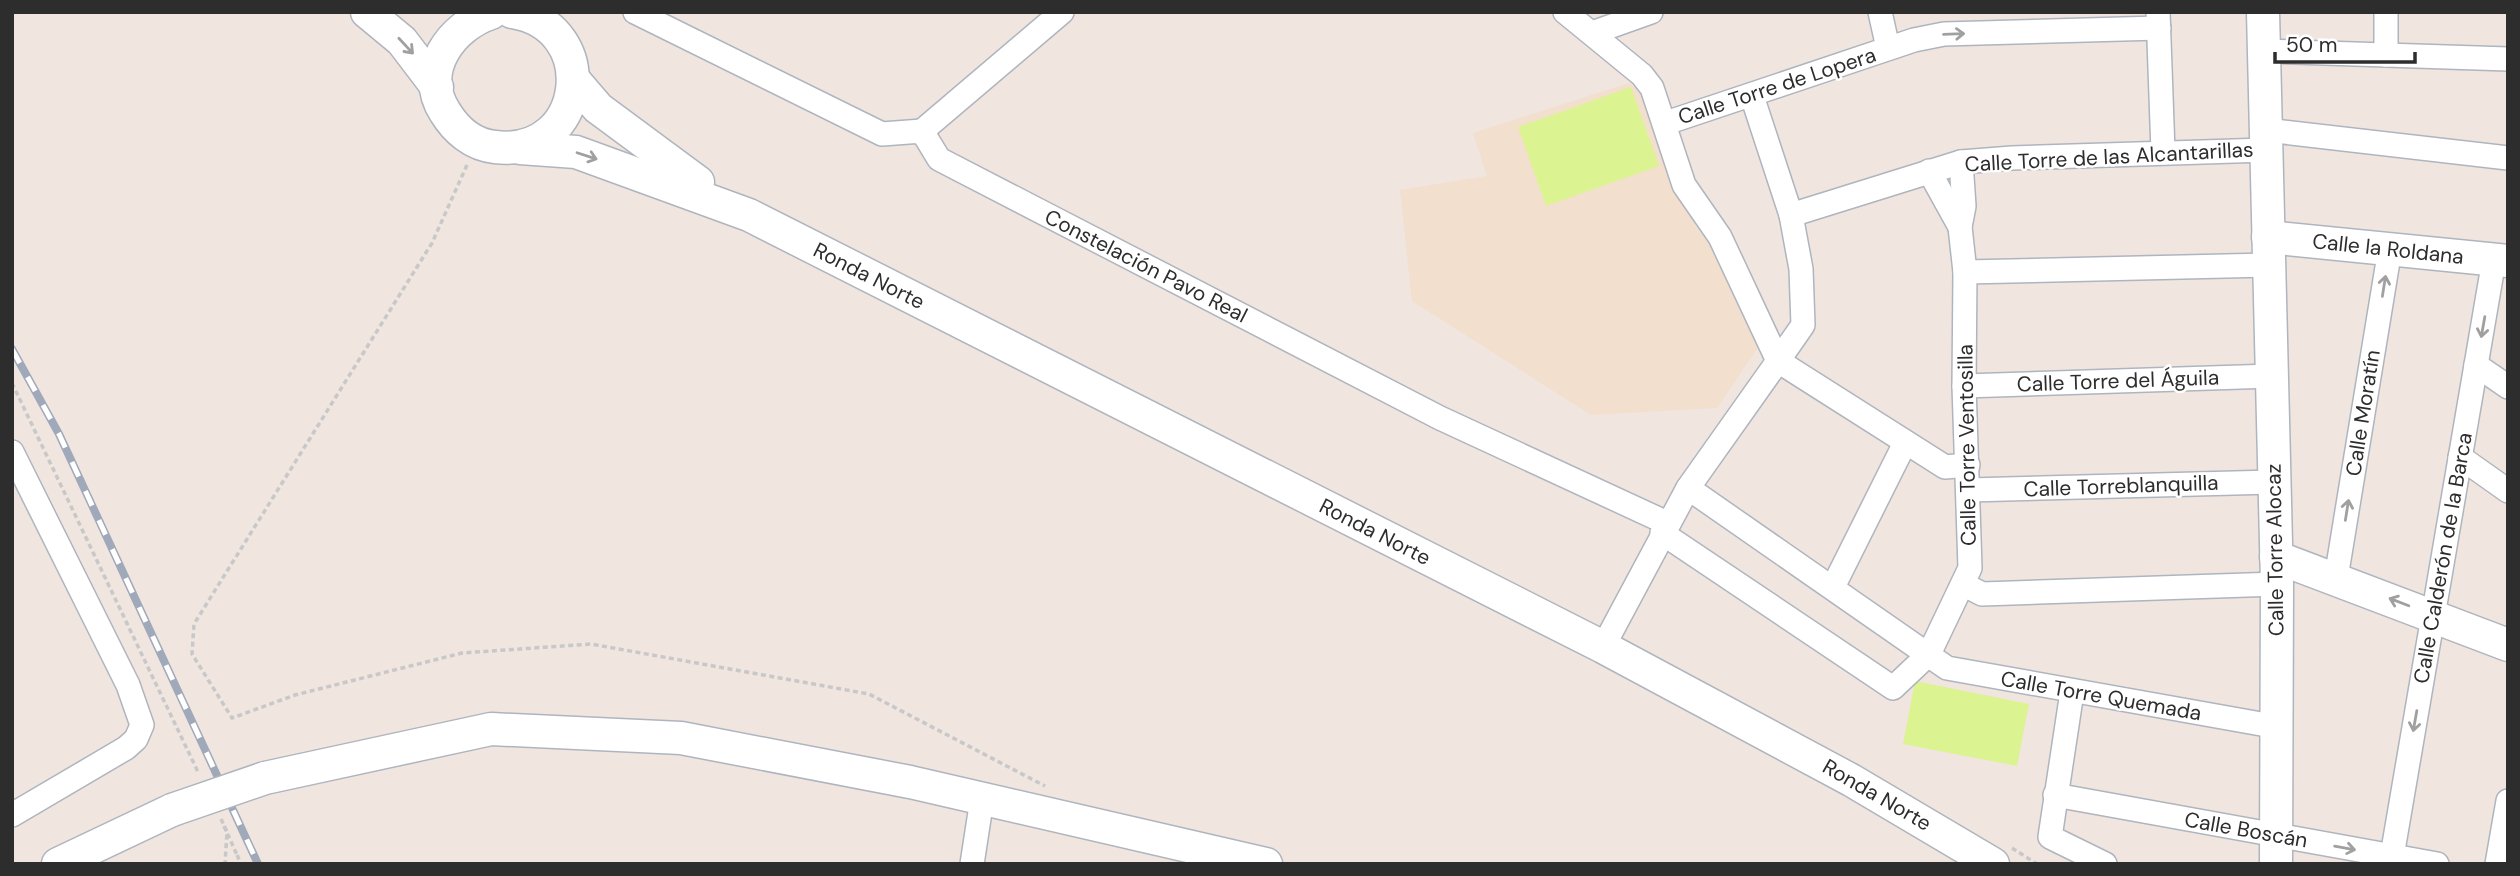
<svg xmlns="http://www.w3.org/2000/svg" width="2520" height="876" viewBox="0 0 2520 876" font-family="'DM Sans',sans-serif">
	<rect width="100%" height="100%" fill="#f0e5df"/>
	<path fill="#f2dfcd" d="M1629,83l9,7 9,16 49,121 19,25 44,94 -42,62 -126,7 -179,-114 -12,-111 87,-14 -14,-43z"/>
	<g fill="#dcf392">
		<path d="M1631,87l28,79 -113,40 -28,-79z"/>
		<path d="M1915,681l114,23 -12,62 -114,-22z"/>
	</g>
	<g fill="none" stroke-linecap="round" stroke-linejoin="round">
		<defs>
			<g id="street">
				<path d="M635,12l247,122 40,-3 17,28 501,259 227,105"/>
				<path d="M1565,12l77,63 10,13 32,97 36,52 58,124"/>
				<path d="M1880,12l8,36"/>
				<path d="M2158,12l5,140"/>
				<path d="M1592,33l59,-21"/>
				<path d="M2264,51l244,8"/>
				<path d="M2386,55v-43"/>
				<path d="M1752,96l39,119 10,54 2,56 -25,36"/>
				<path d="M1666,123l248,-83 30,-6 215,-6"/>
				<path d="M2266,130l242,28"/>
				<path d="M922,131l140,-119"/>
				<path d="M1929,171l31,56"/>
				<path d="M1791,215l170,-53 51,-4 254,-8"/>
				<path d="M1965,272l304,-7"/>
				<path d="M2476,365l32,22"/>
				<path d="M1964,386l308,-10"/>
				<path d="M12,452l116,233 14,40 -6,14 -10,9 -114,67"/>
				<path d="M2460,457l48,34"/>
				<path d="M1688,488l259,180 331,59"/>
				<path d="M1969,490l304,-8"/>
				<path d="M1662,533l231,155 36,-34 41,-86 -6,-182 1,-114 -5,-45 4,-21 -3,-44"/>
				<path d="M2336,578l54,-329"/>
				<path d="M1963,584l19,10 295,-10"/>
				<path d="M1833,587l72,-144"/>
				<path d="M1603,647l85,-159 90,-127 167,106 23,-2"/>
				<path d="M2072,692l-22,145 55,27"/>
				<path d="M2055,795l382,69"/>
				<path d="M2392,856l102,-596"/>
				<path d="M972,864l10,-65"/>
				<path d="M2497,864l11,-63"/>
			</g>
			<g id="secondary">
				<path d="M367,12l35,29 35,46"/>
				<path d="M2263,12l14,572 -1,280"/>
				<path d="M491,13c-39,13 -73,57 -46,99 11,18 28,33 50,35 92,11 108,-121 17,-135"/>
				<path d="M574,80l24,28 100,74"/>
				<path d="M520,148l56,4 173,63 854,432 248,133 142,84"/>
				<path d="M2268,237l240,24"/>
				<path d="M2276,557l232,88"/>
				<path d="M265,778l226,-49 190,9 229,44 356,82"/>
				<path d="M58,864l114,-54"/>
			</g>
		</defs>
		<use href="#street" stroke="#afb5be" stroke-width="26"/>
		<use href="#secondary" stroke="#afb5be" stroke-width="35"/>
		<g stroke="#c8c8c8" stroke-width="3.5" stroke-dasharray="5 3.5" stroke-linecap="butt">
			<path d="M467,165l-35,78 -238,381 -2,30 40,64 63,-23 167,-42 129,-9 278,50 176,92"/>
			<path d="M12,383l187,391"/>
			<path d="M221,819l6,13 -2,32"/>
			<path d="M2012,848l25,16"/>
			<path d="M237,855l4,9"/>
		</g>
		<use href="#street" stroke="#fff" stroke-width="23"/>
		<use href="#secondary" stroke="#fff" stroke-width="32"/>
		<defs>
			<path id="rail" d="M12,349l47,85 199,430"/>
		</defs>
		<use href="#rail" stroke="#a0a9b9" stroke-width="8"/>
		<use href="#rail" stroke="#fff" stroke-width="5" stroke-dasharray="16" stroke-linecap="butt"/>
		<defs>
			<path id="secondary-bridge" d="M172,810l93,-32"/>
		</defs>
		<use href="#secondary-bridge" stroke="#afb5be" stroke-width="35" stroke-linecap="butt"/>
		<path stroke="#c8c8c8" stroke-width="3.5" stroke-dasharray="5 3.5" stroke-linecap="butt" d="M224,826l13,29"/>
		<use href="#secondary-bridge" stroke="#fff" stroke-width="32"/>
	</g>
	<defs><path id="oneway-shaft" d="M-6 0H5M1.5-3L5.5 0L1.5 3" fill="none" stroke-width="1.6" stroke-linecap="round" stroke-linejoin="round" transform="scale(1.75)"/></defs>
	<g stroke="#a0a0a0">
		<use href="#oneway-shaft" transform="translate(1954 34) rotate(-2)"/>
		<use href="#oneway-shaft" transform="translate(406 46) rotate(47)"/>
		<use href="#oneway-shaft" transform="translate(587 156) rotate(18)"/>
		<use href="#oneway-shaft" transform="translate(2384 286) rotate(-81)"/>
		<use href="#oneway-shaft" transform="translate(2483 327) rotate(100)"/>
		<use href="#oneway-shaft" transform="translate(2347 510) rotate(-81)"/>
		<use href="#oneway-shaft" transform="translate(2399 602) rotate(-159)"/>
		<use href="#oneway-shaft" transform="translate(2415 721) rotate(100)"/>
		<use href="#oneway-shaft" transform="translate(2345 848) rotate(10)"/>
	</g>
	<g text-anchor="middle" stroke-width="5" stroke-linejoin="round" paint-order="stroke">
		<g font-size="21" fill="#2d2d2d" stroke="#fff">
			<text transform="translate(1777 86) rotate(-18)" y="7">Calle Torre de Lopera</text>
			<text transform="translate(2109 157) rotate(-3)" y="7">Calle Torre de las Alcantarillas</text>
			<text transform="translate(2388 249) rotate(6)" y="7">Calle la Roldana</text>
			<text transform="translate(1146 266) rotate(27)" y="7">Constelación Pavo Real</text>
			<text transform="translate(869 276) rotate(27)" y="7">Ronda Norte</text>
			<text transform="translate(2118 381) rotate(-2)" y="7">Calle Torre del Águila</text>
			<text transform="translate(2363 413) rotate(-81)" y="7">Calle Moratín</text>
			<text transform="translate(1967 445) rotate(-91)" y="7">Calle Torre Ventosilla</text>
			<text transform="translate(2121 486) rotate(-2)" y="7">Calle Torreblanquilla</text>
			<text transform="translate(1375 532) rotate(27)" y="7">Ronda Norte</text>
			<text transform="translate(2275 550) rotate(-91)" y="7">Calle Torre Alocaz</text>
			<text transform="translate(2443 558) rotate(-80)" y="7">Calle Calderón de la Barca</text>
			<text transform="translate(2101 696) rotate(10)" y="7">Calle Torre Quemada</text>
			<text transform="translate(1877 795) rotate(30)" y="7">Ronda Norte</text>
			<text transform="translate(2246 830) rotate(10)" y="7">Calle Boscán</text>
		</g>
	</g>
	<rect width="2520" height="876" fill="none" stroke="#2d2d2d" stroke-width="28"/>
	<path d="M2275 52v10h140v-10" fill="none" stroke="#2d2d2d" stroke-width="3.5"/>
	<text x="2286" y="52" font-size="21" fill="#2d2d2d" stroke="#ffffff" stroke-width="5" paint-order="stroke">50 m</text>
</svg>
